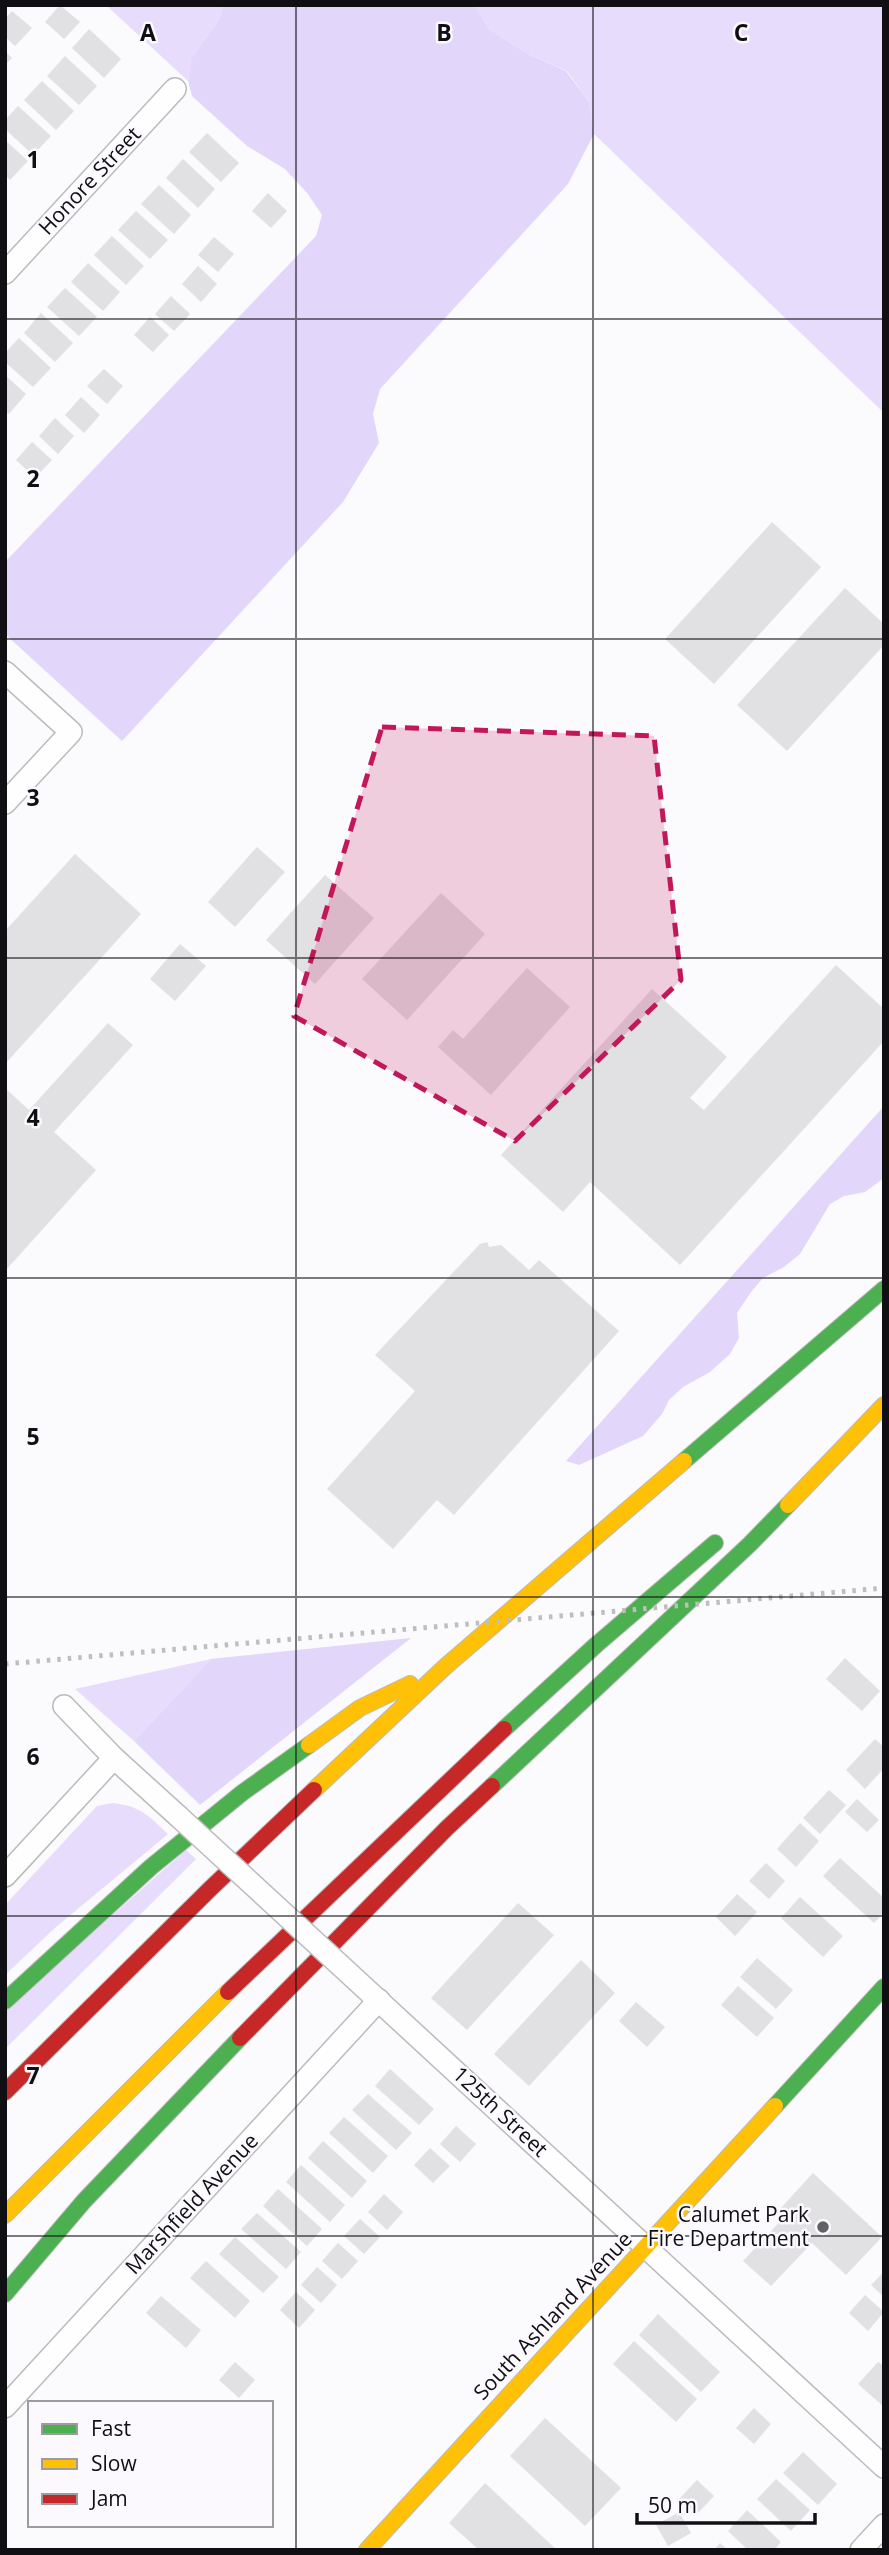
<svg xmlns="http://www.w3.org/2000/svg" width="889" height="2555" viewBox="0 0 889 2555" font-family="'Open Sans',sans-serif">
	<rect width="100%" height="100%" fill="#fbfafd"/>
	<g fill="#e8dcfc">
		<path d="M106,5h117l-3,13 -29,41 -3,22z"/>
		<path d="M475,5h409v408l-290,-279 -5,-32 -22,-31 -41,-18 -38,-25z"/>
		<path d="M211,1659l-77,82 -59,-52z"/>
		<path d="M112,1803c27,2 37,13 56,31l-112,93 -51,48v-70l92,-99z"/>
		<path d="M186,1850l10,9 -191,190v-39z"/>
	</g>
	<g fill="#e3d6fb">
		<path d="M223,5h252l13,23 38,25 40,18 23,31 5,32 -26,50 -188,205 -7,25 6,29 -36,59 -221,239 -117,-107v-72l311,-326 6,-21 -14,-21 -23,-25 -38,-23 -55,-50 -4,-15 3,-22 29,-41z"/>
		<path d="M884,1106v72l-19,14 -21,4 -14,8 -30,50 -16,13 -21,11 -12,14 -14,21 2,25 -9,16 -20,18 -27,15 -14,13 -7,14 -19,22 -64,29 -13,-4z"/>
		<path d="M411,1638l-211,167 -66,-64 77,-82z"/>
	</g>
	<g fill="#e1e0e3">
		<path d="M60,5l20,17 -16,17 -19,-17z"/>
		<path d="M12,11l20,17 -17,18 -10,-9v-18z"/>
		<path d="M89,29l32,30 -17,19 -32,-30z"/>
		<path d="M5,51l7,7 -7,7z"/>
		<path d="M65,56l32,30 -18,19 -32,-29z"/>
		<path d="M42,81l32,30 -18,19 -32,-30z"/>
		<path d="M18,106l33,30 -18,19 -28,-26v-9z"/>
		<path d="M207,133l32,30 -18,19 -32,-30z"/>
		<path d="M5,140l23,21 -18,19 -5,-5z"/>
		<path d="M183,159l32,30 -17,19 -32,-30z"/>
		<path d="M159,185l32,30 -17,19 -33,-30z"/>
		<path d="M268,193l19,18 -16,17 -19,-17z"/>
		<path d="M136,211l32,29 -18,19 -32,-29z"/>
		<path d="M112,236l32,30 -18,19 -32,-30z"/>
		<path d="M214,237l20,17 -16,18 -20,-17z"/>
		<path d="M88,263l32,29 -17,19 -32,-29z"/>
		<path d="M198,266l19,18 -16,18 -19,-18z"/>
		<path d="M65,288l32,29 -18,19 -32,-29z"/>
		<path d="M171,296l19,18 -16,17 -19,-17z"/>
		<path d="M41,313l32,30 -18,19 -31,-29z"/>
		<path d="M150,317l19,18 -16,17 -19,-17z"/>
		<path d="M19,338l32,30 -18,19 -28,-25v-9z"/>
		<path d="M104,369l19,17 -16,18 -20,-18z"/>
		<path d="M5,375l21,19 -17,20 -4,-3z"/>
		<path d="M81,397l19,18 -16,18 -19,-18z"/>
		<path d="M55,418l19,18 -16,18 -19,-18z"/>
		<path d="M32,442l20,18 -17,18 -19,-18z"/>
		<path d="M772,522l49,45 -107,117 -49,-45z"/>
		<path d="M845,588l39,36v21l-97,106 -50,-46z"/>
		<path d="M257,847l28,25 -50,55 -27,-25z"/>
		<path d="M75,854l66,60 -136,150v-133z"/>
		<path d="M325,875l49,43 -59,66 -49,-44z"/>
		<path d="M441,893l44,41 -78,86 -45,-41z"/>
		<path d="M180,944l26,22 -31,35 -25,-22z"/>
		<path d="M836,965l48,44v32l-204,224 -90,-83 -27,30 -62,-57 151,-166 75,68 -37,41 14,12z"/>
		<path d="M527,968l43,39 -79,88 -53,-48 15,-17 10,9z"/>
		<path d="M108,1023l25,22 -79,87 42,38 -91,101v-183l24,22z"/>
		<path d="M487,1242l2,5 12,-2 28,25 10,-10 80,71 -165,184 -17,-15 -44,49 -66,-60 88,-98 -40,-36 105,-111z"/>
		<path d="M845,1658l35,33 -18,20 -36,-32z"/>
		<path d="M875,1739l9,8v21l-19,21 -19,-19z"/>
		<path d="M829,1790l17,15 -26,29 -17,-16z"/>
		<path d="M857,1799l22,21 -12,12 -22,-20z"/>
		<path d="M800,1823l19,18 -23,26 -19,-18z"/>
		<path d="M840,1858l44,40v14l-10,11 -51,-47z"/>
		<path d="M766,1863l19,18 -16,18 -20,-18z"/>
		<path d="M737,1894l20,18 -22,24 -19,-19z"/>
		<path d="M800,1897l43,39 -20,21 -42,-39z"/>
		<path d="M518,1903l36,32 -87,95 -36,-32z"/>
		<path d="M757,1958l36,32 -17,19 -36,-32z"/>
		<path d="M581,1960l34,33 -86,93 -35,-32z"/>
		<path d="M738,1986l36,32 -17,19 -36,-32z"/>
		<path d="M636,2002l29,25 -18,20 -28,-26z"/>
		<path d="M390,2069l44,40 -15,16 -44,-39z"/>
		<path d="M368,2094l44,39 -16,17 -44,-40z"/>
		<path d="M344,2117l44,39 -15,17 -44,-40z"/>
		<path d="M456,2126l20,18 -16,18 -20,-18z"/>
		<path d="M323,2141l44,40 -15,17 -44,-40z"/>
		<path d="M430,2148l20,18 -17,17 -19,-18z"/>
		<path d="M301,2165l44,40 -15,17 -44,-40z"/>
		<path d="M813,2173l69,64 -36,38 -34,-32 -41,43 -28,-25 42,-45 -6,-6z"/>
		<path d="M278,2189l44,40 -15,17 -44,-40z"/>
		<path d="M384,2194l19,18 -16,18 -19,-18z"/>
		<path d="M257,2213l44,39 -15,17 -45,-40z"/>
		<path d="M360,2219l20,18 -16,17 -20,-18z"/>
		<path d="M235,2237l44,40 -16,16 -44,-39z"/>
		<path d="M338,2243l20,18 -16,18 -20,-18z"/>
		<path d="M206,2261l44,40 -15,17 -45,-40z"/>
		<path d="M317,2267l20,18 -16,18 -20,-18z"/>
		<path d="M884,2272v25l-13,-12z"/>
		<path d="M296,2292l19,18 -16,18 -19,-18z"/>
		<path d="M865,2295l19,17 -16,19 -19,-18z"/>
		<path d="M161,2296l40,34 -15,18 -40,-35z"/>
		<path d="M658,2314l62,58 -19,20 -62,-57z"/>
		<path d="M634,2341l63,58 -21,23 -63,-58z"/>
		<path d="M235,2362l20,18 -16,18 -20,-18z"/>
		<path d="M878,2362l6,4v41l-26,-23z"/>
		<path d="M754,2408l17,16 -17,20 -18,-16z"/>
		<path d="M545,2418l76,70 -36,38 -75,-70z"/>
		<path d="M803,2452l34,32 -19,21 -35,-32z"/>
		<path d="M776,2479l34,31 -19,21 -34,-32z"/>
		<path d="M697,2480l17,16 -18,19 -17,-16z"/>
		<path d="M485,2483l72,67h-78l-30,-27z"/>
		<path d="M747,2510l34,32 -7,8h-26l-20,-19z"/>
		<path d="M679,2512l12,21 -23,13 -12,-21z"/>
		<path d="M720,2543l8,7h-14z"/>
	</g>
	<g fill="none" stroke-linecap="round" stroke-linejoin="round">
		<defs>
			<g id="street">
				<path d="M5,273l170,-184"/>
				<path d="M5,672l66,60 -66,71"/>
				<path d="M64,1706l50,52 64,58"/>
				<path d="M5,1876l109,-118"/>
				<path d="M341,1966l543,501"/>
				<path d="M5,2407l374,-407"/>
				<path d="M861,2550l23,-25"/>
			</g>
			<g id="fast">
				<path d="M684,1461l200,-172"/>
				<path d="M504,1729l92,-84 119,-102"/>
				<path d="M492,1786l258,-242 38,-39"/>
				<path d="M5,2001l146,-134 91,-74 67,-48"/>
				<path d="M775,2106l109,-119"/>
				<path d="M5,2294l79,-93 156,-163"/>
			</g>
			<g id="slow">
				<path d="M788,1505l96,-100"/>
				<path d="M309,1745l51,-37 50,-24"/>
				<path d="M314,1790l132,-124 238,-205"/>
				<path d="M5,2215l223,-223"/>
				<path d="M367,2550l408,-444"/>
			</g>
			<g id="jam">
				<path d="M228,1992l276,-263"/>
				<path d="M240,2038l207,-210 45,-42"/>
				<path d="M5,2092l205,-203 104,-99"/>
			</g>
		</defs>
		<use href="#street" stroke="#bbbabd" stroke-width="24"/>
		<use href="#fast" stroke="#bbbabd" stroke-width="18"/>
		<use href="#slow" stroke="#bbbabd" stroke-width="18"/>
		<use href="#jam" stroke="#bbbabd" stroke-width="18"/>
		<use href="#street" stroke="#fefeff" stroke-width="21"/>
		<use href="#fast" stroke="#4caf50" stroke-width="16"/>
		<use href="#slow" stroke="#ffc107" stroke-width="16"/>
		<use href="#jam" stroke="#c62828" stroke-width="16"/>
		<path stroke="#bfbebf" stroke-width="5" stroke-dasharray="3.5 7" stroke-linecap="butt" d="M5,1664l879,-76"/>
		<defs>
			<path id="street-bridge" d="M178,1816l163,150"/>
		</defs>
		<use href="#street-bridge" stroke="#bbbabd" stroke-width="24" stroke-linecap="butt"/>
		<use href="#street-bridge" stroke="#fefeff" stroke-width="21"/>
	</g>
	<path fill="#c2185b" fill-opacity="0.2" stroke="#c2185b" stroke-width="5" stroke-dasharray="14 9" stroke-linejoin="round" d="M382,727l272,9 27,244 -166,161 -221,-125z"/>
	<path fill="none" stroke="#100f13" stroke-width="2" stroke-opacity="0.55" d="M296,5v2545M593,5v2545M5,319h879M5,639h879M5,958h879M5,1278h879M5,1597h879M5,1916h879M5,2236h879"/>
	<circle fill="#626165" stroke="#fbf9fe" stroke-width="2.5" cx="823" cy="2227" r="7"/>
	<g text-anchor="middle" stroke-width="5" stroke-linejoin="round" paint-order="stroke">
		<g font-size="21" fill="#100f13" stroke="#fbf9fe">
			<text transform="translate(90 181) rotate(-47)" y="7">Honore Street</text>
			<text transform="translate(500 2112) rotate(43)" y="7">125th Street</text>
			<text transform="translate(192 2204) rotate(-47)" y="7">Marshfield Avenue</text>
			<text transform="translate(553 2316) rotate(-47)" y="7">South Ashland Avenue</text>
		</g>
		<g font-size="21" fill="#100f13" stroke="#fbf9fe" text-anchor="end">
			<text x="809" y="2222">Calumet Park<tspan x="809" dy="24">Fire Department</tspan></text>
		</g>
	</g>
	<g font-size="23" text-anchor="middle" font-weight="bold" fill="#100f13" stroke="#fbf9fe" stroke-width="5" stroke-linejoin="round" paint-order="stroke">
		<text x="148" y="41">A</text>
		<text x="444" y="41">B</text>
		<text x="741" y="41">C</text>
		<text x="33" y="168">1</text>
		<text x="33" y="487">2</text>
		<text x="33" y="806">3</text>
		<text x="33" y="1126">4</text>
		<text x="33" y="1445">5</text>
		<text x="33" y="1765">6</text>
		<text x="33" y="2084">7</text>
	</g>
	<rect width="889" height="2555" fill="none" stroke="#100f13" stroke-width="14"/>
	<rect x="28" y="2401" width="245" height="126" fill="#fbf9fe" stroke="#9d9ba0" stroke-width="2"/>
	<rect x="42" y="2424" width="35" height="10" fill="#4caf50" stroke="#9d9ba0" stroke-width="2"/>
	<text x="91" y="2436" font-size="21" fill="#100f13">Fast</text>
	<rect x="42" y="2459" width="35" height="10" fill="#ffc107" stroke="#9d9ba0" stroke-width="2"/>
	<text x="91" y="2471" font-size="21" fill="#100f13">Slow</text>
	<rect x="42" y="2494" width="35" height="10" fill="#c62828" stroke="#9d9ba0" stroke-width="2"/>
	<text x="91" y="2506" font-size="21" fill="#100f13">Jam</text>
	<path d="M637 2513v10h178v-10" fill="none" stroke="#100f13" stroke-width="3.5"/>
	<text x="648" y="2513" font-size="21" fill="#100f13" stroke="#fbf9fe" stroke-width="5" paint-order="stroke">50 m</text>
</svg>
